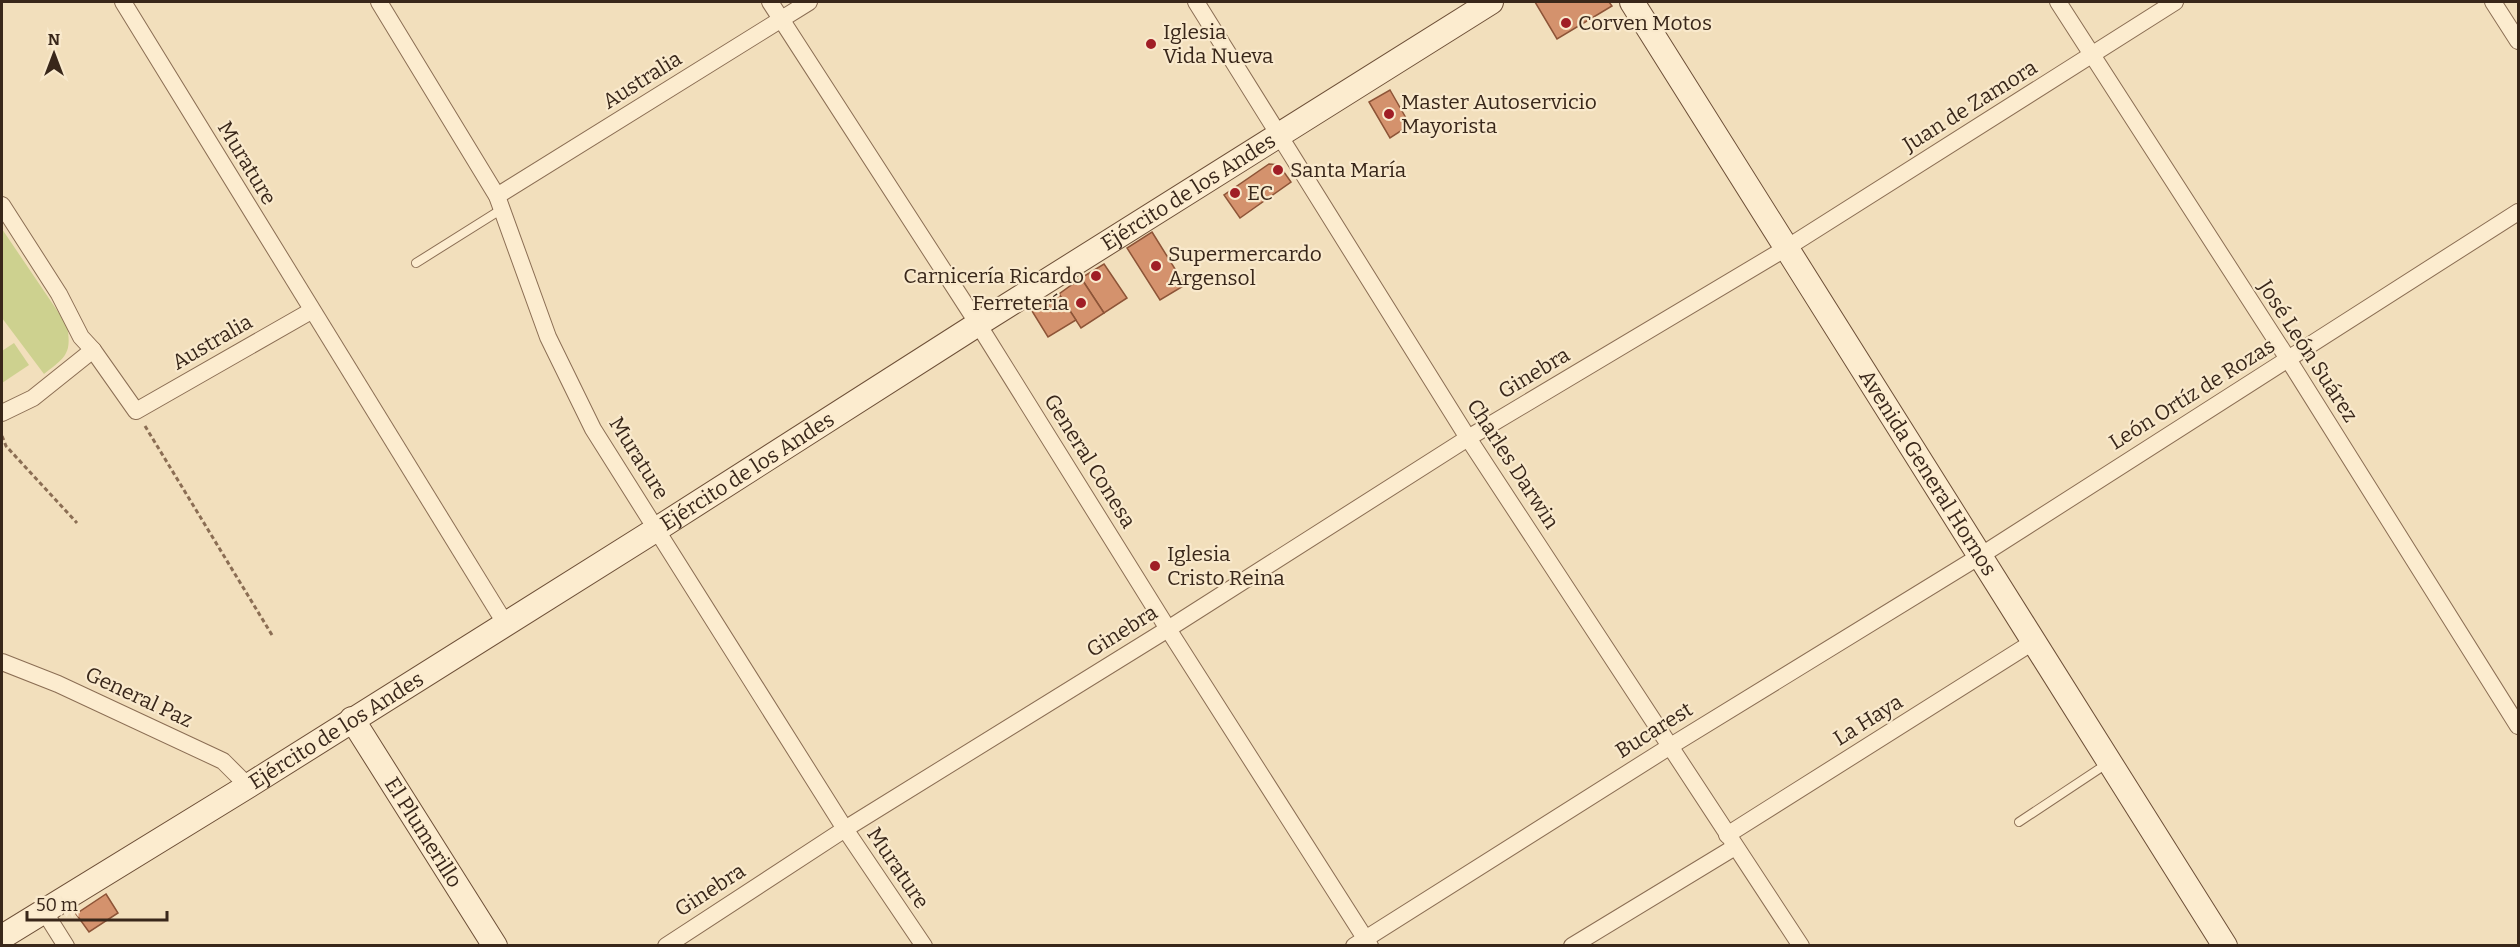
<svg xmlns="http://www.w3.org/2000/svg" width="2520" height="947" viewBox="0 0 2520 947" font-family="Bitter,serif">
	<rect width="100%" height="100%" fill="#f2dfbc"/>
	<g fill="#cdd18f">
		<path d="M2,229l65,96c5,29 -1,32 -23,49l-42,-56z"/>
		<path d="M14,343l15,22 -27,18v-32z"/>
	</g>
	<g fill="#d4926d" stroke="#8d5437" stroke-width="1.5">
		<path d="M1535,2h74l3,4 -55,33z"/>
		<path d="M1390,90l20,35 -20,13 -21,-36z"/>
		<path d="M1269,164l10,1 12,17 -51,36 -16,-23z"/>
		<path d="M1152,232l33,53 -25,15 -33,-52z"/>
		<path d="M1104,264l23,34 -23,15 -23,-35z"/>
		<path d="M1081,278l23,35 -23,15 -22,-34z"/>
		<path d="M1059,294l17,26 -28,17 -16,-26z"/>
		<path d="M106,894l12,19 -29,19 -13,-18z"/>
	</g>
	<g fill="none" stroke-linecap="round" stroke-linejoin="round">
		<defs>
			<g id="lane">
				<path d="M416,263l86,-54"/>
				<path d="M2019,822l89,-59"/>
			</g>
			<g id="street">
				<path d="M123,2l382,621"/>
				<path d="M379,2l118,194 51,141 45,92 252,400 79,117"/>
				<path d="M770,2l208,322 190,305 202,317"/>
				<path d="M1196,2l272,436 333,508"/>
				<path d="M2058,2l230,357 230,367"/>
				<path d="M2493,2l25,39"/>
				<path d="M497,196l312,-194"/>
				<path d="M2,205l57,89 22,43 12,13 43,61 175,-100"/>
				<path d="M2,413l31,-15 60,-48"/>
				<path d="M2,662l56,22 165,77 25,25"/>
				<path d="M1727,835l306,-193"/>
				<path d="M44,911l22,35"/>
				<path d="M666,946l179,-117 323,-200 300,-191 320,-191 387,-245"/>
				<path d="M1354,946l315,-199 311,-191 538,-344"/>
				<path d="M1572,946l163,-99"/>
			</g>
			<g id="secondary">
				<path id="s1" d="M1632,2l593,944"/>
				<path id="s2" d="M352,719l143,227"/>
				<path id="s3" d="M2,937l246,-151 409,-257 321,-205 513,-322"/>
			</g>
		</defs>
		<use href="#lane" stroke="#8b6e54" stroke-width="10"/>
		<use href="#street" stroke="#8b6e54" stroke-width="18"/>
		<use href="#secondary" stroke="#6d4f37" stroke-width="26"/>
		<g stroke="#8b6e54" stroke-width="3" stroke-dasharray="4.5 3" stroke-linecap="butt">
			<path d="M145,426l127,209"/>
			<path d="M2,436l4,10 71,77"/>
		</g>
		<use href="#lane" stroke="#fceccf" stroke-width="8"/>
		<use href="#street" stroke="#fceccf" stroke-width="16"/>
		<use href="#secondary" stroke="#fceccf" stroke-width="24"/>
	</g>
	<g fill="#a01e26" stroke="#f9e9cc" stroke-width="2">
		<circle cx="1566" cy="23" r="6"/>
		<circle cx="1151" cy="44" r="6"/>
		<circle cx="1389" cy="114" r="6"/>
		<circle cx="1278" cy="170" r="6"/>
		<circle cx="1235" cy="193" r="6"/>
		<circle cx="1156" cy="266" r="6"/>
		<circle cx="1096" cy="276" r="6"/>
		<circle cx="1081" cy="303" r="6"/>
		<circle cx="1155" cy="566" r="6"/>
	</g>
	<g text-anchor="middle" stroke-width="4.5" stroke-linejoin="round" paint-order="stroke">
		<g font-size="21" fill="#39271a" stroke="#f9e9cc" text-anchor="start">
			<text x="1578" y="30">Corven Motos</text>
			<text x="1163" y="39">Iglesia<tspan x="1163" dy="24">Vida Nueva</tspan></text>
			<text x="1401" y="109">Master Autoservicio<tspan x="1401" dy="24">Mayorista</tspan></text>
			<text x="1290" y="177">Santa María</text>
			<text x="1247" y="200">EC</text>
			<text x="1168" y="261">Supermercardo<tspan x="1168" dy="24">Argensol</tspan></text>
			<text x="1084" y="283" text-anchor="end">Carnicería Ricardo</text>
			<text x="1069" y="310" text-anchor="end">Ferretería</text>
			<text x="1167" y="561">Iglesia<tspan x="1167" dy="24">Cristo Reina</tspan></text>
		</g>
		<g font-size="21" fill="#39271a" stroke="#f9e9cc">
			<text transform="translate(642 80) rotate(-32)" y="7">Australia</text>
			<text transform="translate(1970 106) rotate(-32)" y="7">Juan de Zamora</text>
			<text transform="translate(247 163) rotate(59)" y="7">Murature</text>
			<text dy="7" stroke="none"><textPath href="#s3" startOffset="1401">Ejército de los Andes</textPath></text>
			<text transform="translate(212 342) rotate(-30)" y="7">Australia</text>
			<text transform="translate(2308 351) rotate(57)" y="7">José León Suárez</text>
			<text transform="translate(1534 373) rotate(-31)" y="7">Ginebra</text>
			<text transform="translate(2192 394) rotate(-32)" y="7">León Ortíz de Rozas</text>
			<text transform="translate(639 458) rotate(58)" y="7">Murature</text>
			<text transform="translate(1090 461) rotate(58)" y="7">General Conesa</text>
			<text transform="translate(1513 464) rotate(57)" y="7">Charles Darwin</text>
			<text dy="7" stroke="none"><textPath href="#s3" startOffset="879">Ejército de los Andes</textPath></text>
			<text dy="7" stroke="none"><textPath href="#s1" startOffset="556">Avenida General Hornos</textPath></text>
			<text transform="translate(1122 631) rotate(-32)" y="7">Ginebra</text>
			<text transform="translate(139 697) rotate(25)" y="7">General Paz</text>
			<text transform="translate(1868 720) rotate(-32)" y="7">La Haya</text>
			<text dy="7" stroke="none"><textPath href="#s3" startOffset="393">Ejército de los Andes</textPath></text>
			<text transform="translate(1654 730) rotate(-32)" y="7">Bucarest</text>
			<text dy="7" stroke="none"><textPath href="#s2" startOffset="134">El Plumerillo</textPath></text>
			<text transform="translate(898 868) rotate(56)" y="7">Murature</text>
			<text transform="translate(710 890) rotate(-33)" y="7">Ginebra</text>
		</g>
	</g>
	<rect width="2520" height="947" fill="none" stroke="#39271a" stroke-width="6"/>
	<g transform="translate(54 54)" stroke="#f9e9cc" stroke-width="4.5" paint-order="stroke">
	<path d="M0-4.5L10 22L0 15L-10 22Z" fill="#39271a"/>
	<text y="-9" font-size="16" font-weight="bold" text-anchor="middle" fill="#39271a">N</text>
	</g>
	<path d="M27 911v9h140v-9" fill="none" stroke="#39271a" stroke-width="3"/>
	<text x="36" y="911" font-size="18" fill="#39271a" stroke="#f9e9cc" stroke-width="4.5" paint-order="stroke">50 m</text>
</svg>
